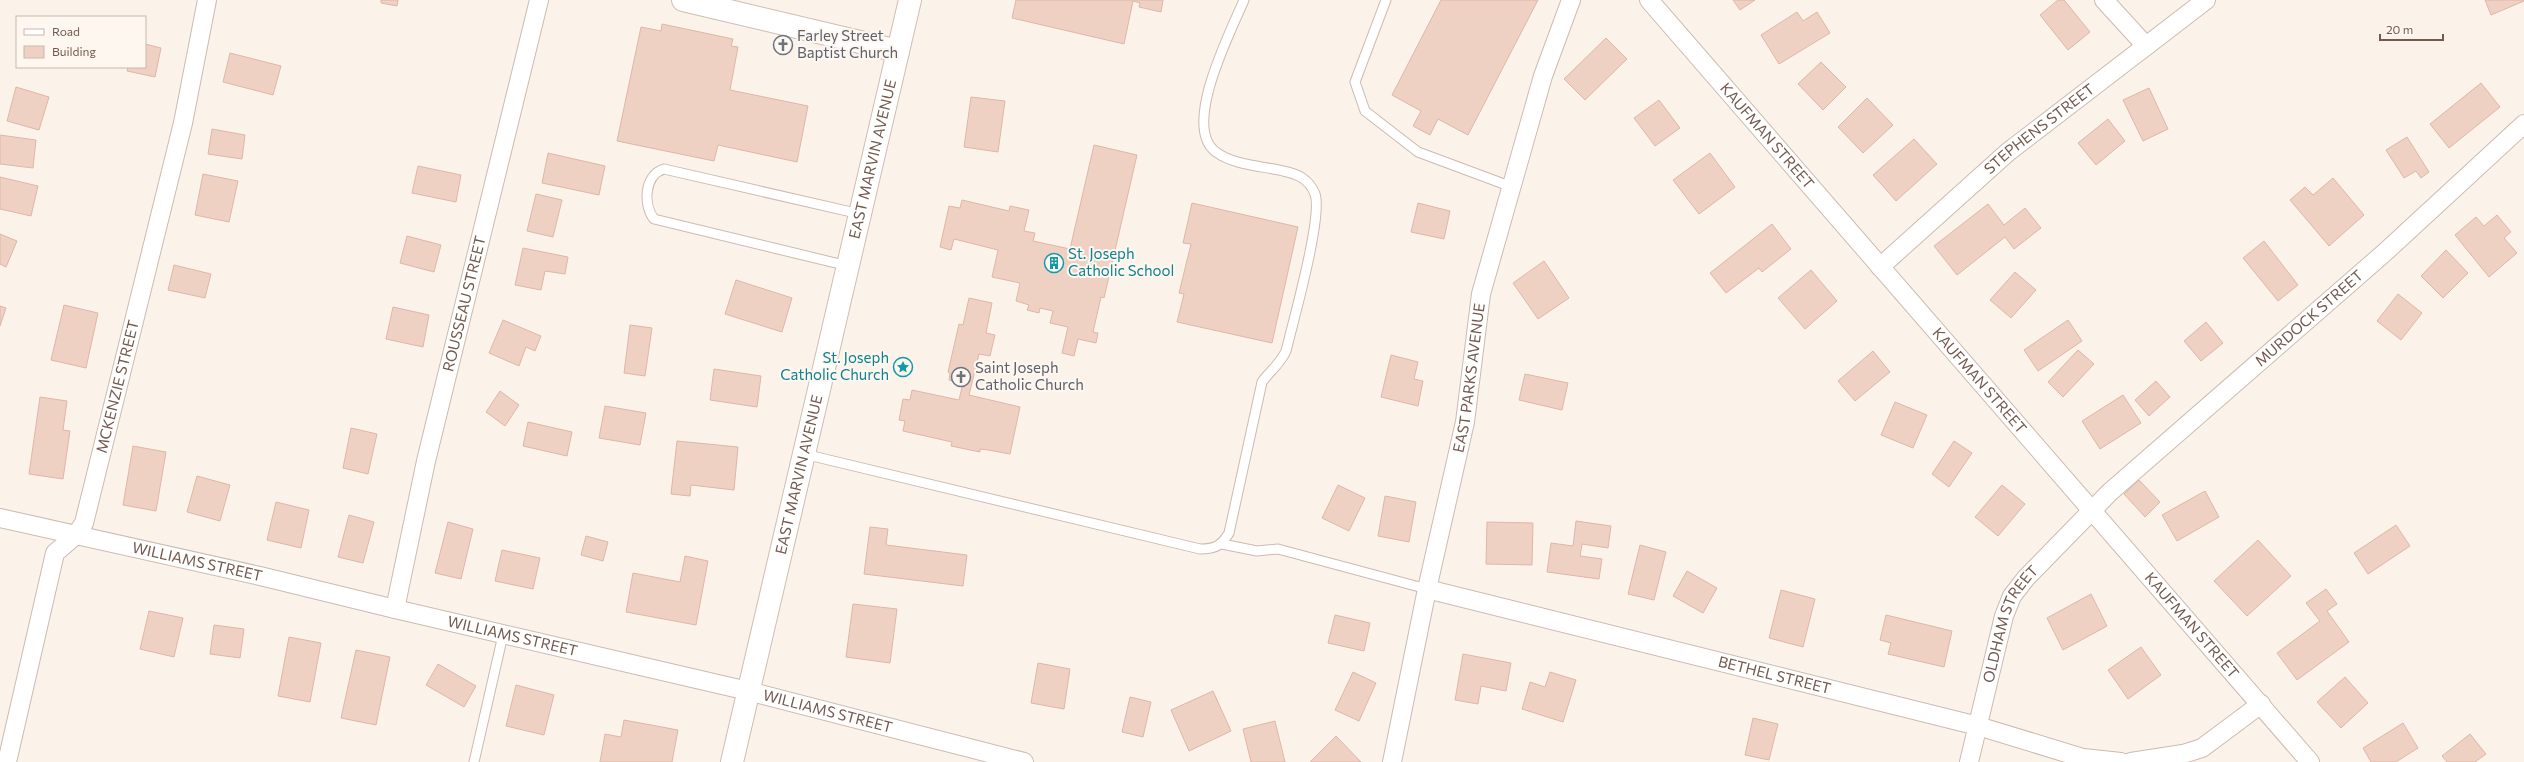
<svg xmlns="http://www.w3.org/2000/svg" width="2524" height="762" viewBox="0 0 2524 762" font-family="Commissioner,sans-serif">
	<rect width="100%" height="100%" fill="#fbf3ea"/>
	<g fill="#efd1c3" stroke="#e0b6a5">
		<path d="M381,0h17l-1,6 -16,-3z"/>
		<path d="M1016,0h147l-2,12 -22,-5 1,-4 -7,-2 -9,43 -112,-26z"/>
		<path d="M1441,0h97l-70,135 -30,-16 -8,16 -17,-9 8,-15 -29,-16z"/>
		<path d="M1733,0h22l-15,10z"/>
		<path d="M2058,0h6l26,32 -22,18 -28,-35z"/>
		<path d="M2485,0h39v1l-33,14z"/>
		<path d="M1797,12l6,9 14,-9 13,21 -51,31 -18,-29z"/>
		<path d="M662,24l71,15 -2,7 7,1 -8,43 78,16 -11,56 -79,-17 -4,16 -97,-20 24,-114 20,4z"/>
		<path d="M1606,38l21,21 -42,41 -21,-21z"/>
		<path d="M145,44l16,4 -6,29 -28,-6 1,-4h17z"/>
		<path d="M230,53l51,13 -8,29 -50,-13z"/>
		<path d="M1821,62l25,25 -23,23 -25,-26z"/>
		<path d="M2481,83l19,24 -51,41 -19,-24z"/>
		<path d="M16,87l33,10 -10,33 -32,-9z"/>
		<path d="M2149,88l19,41 -25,12 -20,-41z"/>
		<path d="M971,97l34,4 -7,51 -34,-5z"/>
		<path d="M1867,98l26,27 -30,28 -25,-26z"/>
		<path d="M1659,100l21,28 -25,18 -21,-28z"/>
		<path d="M2108,119l17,22 -29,24 -18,-22z"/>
		<path d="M212,129l33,6 -3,24 -34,-5z"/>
		<path d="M0,135l36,5 -3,28 -33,-4z"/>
		<path d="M2407,137l22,35 -8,6 -5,-7 -12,7 -18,-28z"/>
		<path d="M1914,139l23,25 -41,37 -23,-26z"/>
		<path d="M1094,145l43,10 -33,143 -3,-1 -8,35 5,1 -2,10 -18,-4 -4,17 -12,-3 6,-26 -18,-4 3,-12 -13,-3 -1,5 -12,-3 2,-5 -13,-4 4,-18 -28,-6 6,-27 -44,-11 -3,11 -11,-3 9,-41 11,2 2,-8 47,11 1,-5 19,4 -5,21 11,2 -2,8 37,8z"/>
		<path d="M548,153l57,13 -6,29 -57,-12z"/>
		<path d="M1710,153l25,34 -36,27 -26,-34z"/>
		<path d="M418,166l43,9 -5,27 -44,-9z"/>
		<path d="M203,174l35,7 -9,41 -34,-7z"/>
		<path d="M0,177l38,9 -7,30 -31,-7z"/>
		<path d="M2333,178l31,37 -35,31 -39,-46 15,-13 8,8z"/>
		<path d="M536,194l26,6 -9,37 -26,-6z"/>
		<path d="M1192,203l106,24 -26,116 -95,-21 7,-28 -5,-1 12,-49 -8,-1z"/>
		<path d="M1418,203l32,8 -6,28 -33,-7z"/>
		<path d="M1988,204l16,21 21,-17 16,20 -27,21 -9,-12 -48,38 -23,-29z"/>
		<path d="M2497,215l14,17 -7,6 13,15 -28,24 -34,-42 21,-18 8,9z"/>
		<path d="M1772,224l19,25 -29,23 -3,-4 -33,25 -16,-20z"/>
		<path d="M0,234l17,7 -11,26 -6,-3z"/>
		<path d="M407,236l34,9 -7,27 -34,-9z"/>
		<path d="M2264,241l34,44 -20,16 -35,-43z"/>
		<path d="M523,248l45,9 -3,17 -20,-3 -4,19 -26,-5z"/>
		<path d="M2446,250l22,23 -25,25 -22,-22z"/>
		<path d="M1544,261l25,37 -31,21 -25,-36z"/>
		<path d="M174,265l37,9 -6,24 -37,-8z"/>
		<path d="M1811,270l26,31 -32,28 -27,-31z"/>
		<path d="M2015,272l21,18 -25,28 -21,-18z"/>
		<path d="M736,280l56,18 -10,34 -57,-18z"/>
		<path d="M2398,294l24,19 -21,27 -24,-19z"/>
		<path d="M969,298l23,5 -6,30 9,2 -5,21 -11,-2 -10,41 51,12 -10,47 -22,-4 -8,-1v3l-29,-6 1,-4 -49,-11 2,-10 -6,-1 4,-21 7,1 2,-10 47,10 4,-17 -14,-3 1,-7 -2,-1 11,-48 4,1z"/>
		<path d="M64,305l34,8 -12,55 -35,-8z"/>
		<path d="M0,306l6,2 -6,18z"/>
		<path d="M393,307l36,8 -6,32 -37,-8z"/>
		<path d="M503,320l38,16 -6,15 -9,-4 -7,19 -30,-13z"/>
		<path d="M2068,320l14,21 -44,30 -14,-21z"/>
		<path d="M2206,322l17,21 -22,18 -17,-20z"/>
		<path d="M630,325l22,3 -7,48 -21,-3z"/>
		<path d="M2078,350l16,14 -31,33 -15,-15z"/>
		<path d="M1873,351l17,21 -35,29 -17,-20z"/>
		<path d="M1391,355l27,7 -4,17 9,2 -5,25 -37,-9z"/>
		<path d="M714,369l47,7 -4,31 -47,-7z"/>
		<path d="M1525,374l43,9 -6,27 -43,-10z"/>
		<path d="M2156,381l14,16 -21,19 -14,-16z"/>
		<path d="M500,391l19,14 -14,21 -19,-14z"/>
		<path d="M2123,395l18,28 -41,26 -18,-28z"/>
		<path d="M40,397l27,4 -4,29 7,1 -7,48 -34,-5z"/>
		<path d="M1895,402l32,13 -14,33 -32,-13z"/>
		<path d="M605,406l41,7 -6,32 -41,-7z"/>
		<path d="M528,422l44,10 -5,24 -44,-10z"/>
		<path d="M351,428l26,6 -9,40 -25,-6z"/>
		<path d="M677,441l61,6 -4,43 -43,-5 -1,11 -19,-2z"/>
		<path d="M1954,441l18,12 -23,34 -17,-13z"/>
		<path d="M133,446l33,6 -10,59 -33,-6z"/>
		<path d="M197,476l33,9 -10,36 -33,-9z"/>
		<path d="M2139,480l21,22 -15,15 -21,-23z"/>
		<path d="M1338,485l27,13 -16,33 -27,-13z"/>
		<path d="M2002,485l23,19 -27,32 -23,-19z"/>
		<path d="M2205,491l14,26 -42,24 -15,-26z"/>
		<path d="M1385,496l31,6 -7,40 -31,-6z"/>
		<path d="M276,502l33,8 -8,38 -34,-8z"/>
		<path d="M349,515l25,7 -11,41 -25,-6z"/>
		<path d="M1576,521l35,5 -3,22 -26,-4 -2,12 22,3 -3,20 -52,-7 4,-29 22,3z"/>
		<path d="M448,522l25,7 -12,50 -26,-6z"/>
		<path d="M1487,522l46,1 -1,42 -46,-1z"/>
		<path d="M2396,525l14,21 -42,28 -14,-21z"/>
		<path d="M870,527l18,2 -2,16 81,10 -4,31 -99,-12z"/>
		<path d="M586,536l22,6 -5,19 -22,-6z"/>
		<path d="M2258,540l33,36 -44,40 -33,-35z"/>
		<path d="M1640,545l26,7 -12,48 -26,-6z"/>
		<path d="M502,550l38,8 -7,31 -38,-8z"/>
		<path d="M685,556l23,5 -12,64 -70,-13 7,-39 47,9z"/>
		<path d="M1687,571l30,17 -14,25 -30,-17z"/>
		<path d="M2326,589l11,15 -10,7 22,31 -52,38 -20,-27 43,-32 -14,-18z"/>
		<path d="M1781,590l34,9 -12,48 -34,-9z"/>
		<path d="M2091,594l16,32 -44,24 -16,-32z"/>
		<path d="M853,604l44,5 -7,54 -44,-6z"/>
		<path d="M149,611l34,7 -9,39 -34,-8z"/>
		<path d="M1335,615l35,8 -6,28 -36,-8z"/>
		<path d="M1886,615l66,16 -8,36 -56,-13 3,-11 -11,-3z"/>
		<path d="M214,625l30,4 -4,29 -30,-4z"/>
		<path d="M289,637l32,6 -11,59 -32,-6z"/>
		<path d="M2141,647l20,28 -33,24 -20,-29z"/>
		<path d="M356,650l34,7 -14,68 -35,-7z"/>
		<path d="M1463,654l48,9 -5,28 -25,-5 -3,18 -23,-4z"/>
		<path d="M1038,663l32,6 -6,40 -33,-6z"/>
		<path d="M438,664l38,22 -12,21 -38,-22z"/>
		<path d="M1353,672l23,11 -17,38 -24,-11z"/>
		<path d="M1550,672l26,8 -13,42 -41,-13 8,-27 15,5z"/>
		<path d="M2345,677l23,26 -27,25 -24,-26z"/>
		<path d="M516,685l38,10 -10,40 -38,-9z"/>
		<path d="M1213,691l18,40 -42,20 -18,-41z"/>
		<path d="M1130,697l21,5 -8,35 -21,-5z"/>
		<path d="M1753,718l25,6 -9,36 -24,-5z"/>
		<path d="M624,720l54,10 -6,32h-72l5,-28 16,3z"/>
		<path d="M1275,721l10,41h-34l-8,-33z"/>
		<path d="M2403,723l15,25 -22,14h-25l-8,-14z"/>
		<path d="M2470,734l16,20 -11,8h-28l-5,-6z"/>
		<path d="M1336,736l25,26h-51z"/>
	</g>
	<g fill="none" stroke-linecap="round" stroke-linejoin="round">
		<defs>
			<g id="lane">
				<path d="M1386,0l-31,82 10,29 53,41 94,35"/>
				<path d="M848,266l-194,-47c-11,-14 -10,-44 10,-50l196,45"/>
				<path d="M804,454l396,95c15,0 21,-3 29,-16l33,-151c8,-11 18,-18 24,-31 7,-29 37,-135 29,-157 -6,-15 -17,-20 -32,-23 -21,-5 -50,-6 -67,-19 -35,-25 15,-121 28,-152"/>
				<path d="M1222,544l35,7 21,-2 149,40"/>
				<path d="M474,762l29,-127"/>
			</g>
			<g id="street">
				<path id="s1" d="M1649,0l661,762"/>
				<path d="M2104,0l42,46"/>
				<path id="s2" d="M1880,267l128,-115 198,-152"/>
				<path id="s3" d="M0,518l260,58 135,33 353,82 276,71"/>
				<path id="s4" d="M1427,589l551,137 105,32 38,4"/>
				<path id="s5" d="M395,609l31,-148 113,-461"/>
				<path id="s6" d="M7,762l48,-209 21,-18 8,-12 99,-400 24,-123"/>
				<path id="s7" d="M1392,762l35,-173 38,-167 16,-128 62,-218 28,-76"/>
				<path id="s8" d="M1969,762l35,-146 8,-20 14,-18 84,-86 273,-238 141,-130"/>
				<path d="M2131,762l52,-8 19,-6 59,-44"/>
			</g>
			<g id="secondary">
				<path d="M683,0l215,51"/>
				<path id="s9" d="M732,762l178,-762"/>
			</g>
		</defs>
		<use href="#lane" stroke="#cdbab0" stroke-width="11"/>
		<use href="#street" stroke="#cdbab0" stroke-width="20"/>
		<use href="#secondary" stroke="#d1bcb1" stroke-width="24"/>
		<use href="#lane" stroke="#fff" stroke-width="9"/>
		<use href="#street" stroke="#fff" stroke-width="18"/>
		<use href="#secondary" stroke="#fff" stroke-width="22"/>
	</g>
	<defs>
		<symbol id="church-ring" viewBox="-11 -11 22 22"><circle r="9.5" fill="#fef7f0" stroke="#6b7280" stroke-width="1.5"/><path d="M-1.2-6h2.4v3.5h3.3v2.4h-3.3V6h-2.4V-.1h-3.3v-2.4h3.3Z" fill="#6b7280"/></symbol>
		<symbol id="building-ring" viewBox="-11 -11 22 22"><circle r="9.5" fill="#fef7f0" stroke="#0f9aa8" stroke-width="1.5"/><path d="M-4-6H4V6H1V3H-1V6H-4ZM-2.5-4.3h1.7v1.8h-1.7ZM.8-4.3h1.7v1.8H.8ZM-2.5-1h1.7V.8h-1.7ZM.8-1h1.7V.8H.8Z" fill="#0f9aa8"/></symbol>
		<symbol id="sight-ring" viewBox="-11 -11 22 22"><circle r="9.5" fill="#fef7f0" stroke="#0f9aa8" stroke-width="1.5"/><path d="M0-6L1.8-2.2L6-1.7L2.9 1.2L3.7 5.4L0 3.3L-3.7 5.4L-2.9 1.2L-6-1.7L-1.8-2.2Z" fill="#0f9aa8"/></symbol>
	</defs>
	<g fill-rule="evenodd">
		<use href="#church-ring" x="772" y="34" width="22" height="22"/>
		<use href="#building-ring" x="1043" y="252" width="22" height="22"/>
		<use href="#sight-ring" x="892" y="356" width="22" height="22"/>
		<use href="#church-ring" x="950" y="366" width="22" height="22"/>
	</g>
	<g text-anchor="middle" stroke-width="4" stroke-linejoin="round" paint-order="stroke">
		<g font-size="15" fill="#5b616d" stroke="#fef7f0" text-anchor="start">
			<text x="797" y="41">Farley Street<tspan x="797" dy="17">Baptist Church</tspan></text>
			<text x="975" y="373">Saint Joseph<tspan x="975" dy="17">Catholic Church</tspan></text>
		</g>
		<g font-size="15" fill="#74594f" stroke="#fef7f0">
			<text dy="5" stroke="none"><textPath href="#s2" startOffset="211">STEPHENS STREET</textPath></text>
			<text dy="5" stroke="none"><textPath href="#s1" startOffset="180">KAUFMAN STREET</textPath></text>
			<text dy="5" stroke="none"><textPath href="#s9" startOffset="619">EAST MARVIN AVENUE</textPath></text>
			<text dy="5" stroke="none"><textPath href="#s5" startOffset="313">ROUSSEAU STREET</textPath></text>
			<text dy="5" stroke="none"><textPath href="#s8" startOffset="579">MURDOCK STREET</textPath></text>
			<text dy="5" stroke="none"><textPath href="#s7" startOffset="392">EAST PARKS AVENUE</textPath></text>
			<text dy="5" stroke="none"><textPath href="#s1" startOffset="504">KAUFMAN STREET</textPath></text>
			<text dy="5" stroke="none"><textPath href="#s6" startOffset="397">MCKENZIE STREET</textPath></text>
			<text dy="5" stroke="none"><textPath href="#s9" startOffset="295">EAST MARVIN AVENUE</textPath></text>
			<text dy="5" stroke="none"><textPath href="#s3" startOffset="202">WILLIAMS STREET</textPath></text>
			<text dy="5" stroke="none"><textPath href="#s1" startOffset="828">KAUFMAN STREET</textPath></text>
			<text dy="5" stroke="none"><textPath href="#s8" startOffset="145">OLDHAM STREET</textPath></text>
			<text dy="5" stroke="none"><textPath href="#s3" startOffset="526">WILLIAMS STREET</textPath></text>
			<text dy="5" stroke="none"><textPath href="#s4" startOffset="358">BETHEL STREET</textPath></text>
			<text dy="5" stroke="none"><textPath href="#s3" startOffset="850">WILLIAMS STREET</textPath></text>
		</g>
		<g font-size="15" fill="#0d838f" stroke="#fef7f0" text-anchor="start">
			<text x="1068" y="259">St. Joseph<tspan x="1068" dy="17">Catholic School</tspan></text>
			<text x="889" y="363" text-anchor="end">St. Joseph<tspan x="889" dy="17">Catholic Church</tspan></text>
		</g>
	</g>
	<rect x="16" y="16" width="130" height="52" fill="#fef7f0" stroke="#c7b8b0"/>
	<rect x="24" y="29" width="20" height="6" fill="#ffffff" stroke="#c7b8b0"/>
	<text x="52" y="36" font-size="12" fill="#74594f">Road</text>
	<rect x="24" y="46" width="20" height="12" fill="#efd1c3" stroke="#c7b8b0"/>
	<text x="52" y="56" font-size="12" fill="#74594f">Building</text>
	<path d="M2380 34v6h63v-6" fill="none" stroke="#74594f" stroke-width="2"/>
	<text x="2386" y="34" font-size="12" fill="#74594f" stroke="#fef7f0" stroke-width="3" paint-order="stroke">20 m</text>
</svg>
